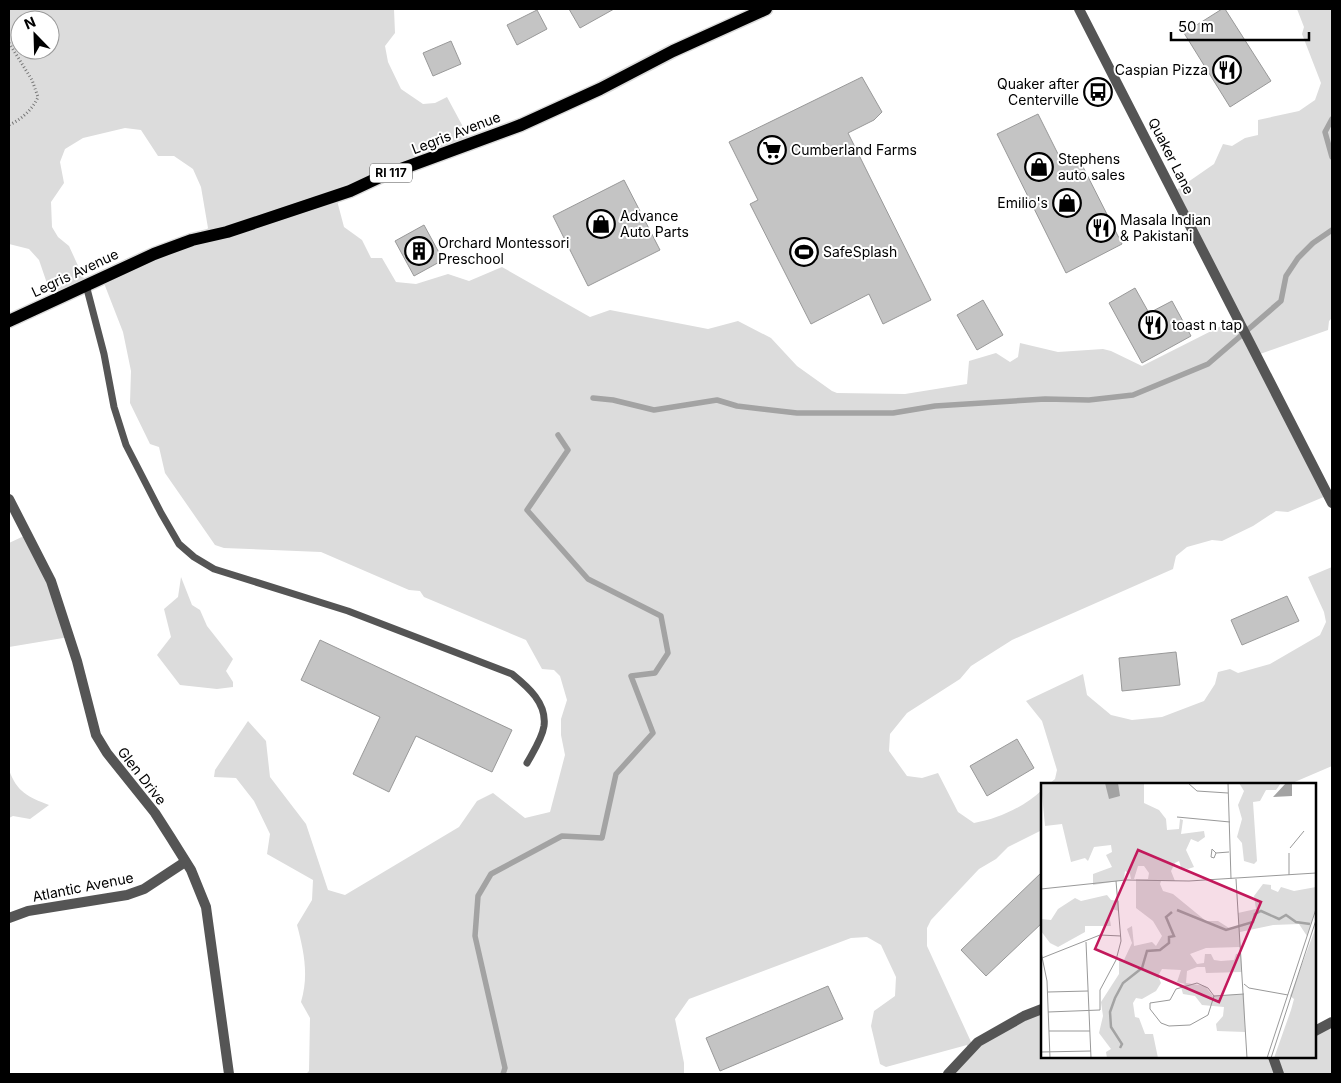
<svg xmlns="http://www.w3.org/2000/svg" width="1341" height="1083" viewBox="0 0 1341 1083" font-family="Inter,sans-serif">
	<rect width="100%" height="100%" fill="#fff"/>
	<g fill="#dcdcdc" fill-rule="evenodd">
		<path d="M9,9h385l1,24 -10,13 3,16 13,27 22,15 12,-1 12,-6 21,39 -5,5 -126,47 -2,5 9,34 18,13 9,18h11l14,24 20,2 32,-10 21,7 33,-14 88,50 20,-7 98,19 30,-8 33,17 26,28 35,25 5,2 68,1 62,-10 2,-23 27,-8 14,9 8,-5 2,-14 38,9 45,-3 8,2 31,15 95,-48 -62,-127 39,-27 9,-20 9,2 13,-8 13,-3v-15l41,-9 16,-11 6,-17 -19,-49 2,-7 -7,-18h35v309l-3,3 -1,9 -68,24 66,142 -38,16 -12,-1 -23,15 -31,15 -10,-1 -25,7 -11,9 -3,13 -161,71 -41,26 -11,13 -53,34 -17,21 -1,17 18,25 15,2 16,-5 20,39 16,11c24,-4 50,-16 68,-33v40l-34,17 -12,12 -17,10 -48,51 -4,8v18l45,98 70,-37v50h273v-28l17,-9v54h-386l21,-24v-5l-81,22 -6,-3 -9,-38 3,-15 21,-15 1,-19 -15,-32 -14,-8 -16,1 -162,61 -14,20 9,44v11h-378l3,-3 1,-53 -9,-16c8,-27 3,-50 -4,-77l15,-25 1,-20 -46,-26 3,-20 -16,-33 -18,-23 -22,-1 1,-7 33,-49 18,20 4,36 36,47 22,66 17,5 114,-68 18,-26 16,-8 32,25 25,-6 15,-57 -4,-20v-16l6,-19 -7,-24 -6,-6 -12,-1 -16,-29 -102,-43 -4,-6 -11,-1 -88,-38 -97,-4 -9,-3 -50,-72 -6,-26 -9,-3 -20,-41 1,-32 -8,-39 -21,-54 105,-48 1,-2 -7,-41 -8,-18 -19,-13h-16l-17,-26 -16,-2 -42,10 -18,11 -5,13 4,21 -13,19 1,25 6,10 11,9 16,35 -33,17 -13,-38 -10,-11 -20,-5zM20,20h30v30h-30z"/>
		<path d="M24,536l7,3 38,98 -60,10v-104z"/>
		<path d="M1332,567v199l-42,18h-241l6,-5 2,-9 -15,-49 -16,-20 57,-27 4,21 24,20 21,5 30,-3 42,-16 11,-17 3,-12 12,-3 8,4 32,-9 50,-29 6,-13 -2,-10 -16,-35z"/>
		<path d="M181,577l11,28 8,5 7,16 26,33 -7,12 7,11v5l-16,2 -37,-4 -23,-30 14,-18 -7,-28 14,-12z"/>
		<path d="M9,770c8,22 19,27 40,35l-19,14 -17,-3 -4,2z"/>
	</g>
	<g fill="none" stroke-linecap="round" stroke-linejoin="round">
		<g stroke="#a3a3a3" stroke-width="5.5">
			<path d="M1332,119l-7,13 7,25"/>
			<path d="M593,398l20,2 41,10 63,-10 20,6 60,7h96l42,-7 110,-7 44,1 44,-5 75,-31 73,-63 5,-25 12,-18 15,-15 19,-13"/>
			<path d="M503,1074l2,-6 -30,-132 3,-40 13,-22 71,-38 40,2 14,-64 37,-41 -22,-57 24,-3 13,-20 -7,-37 -73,-37 -61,-69 41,-60 -10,-15"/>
		</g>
	</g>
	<g fill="#c4c4c4" stroke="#999">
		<path d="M569,9h45l-34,19z"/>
		<path d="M1222,9h3l46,72 -41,26 -46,-74z"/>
		<path d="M537,10l10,19 -30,16 -10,-20z"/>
		<path d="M451,41l10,23 -28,12 -10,-23z"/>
		<path d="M862,77l20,35 -8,8 -26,13 83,167 -48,24 -14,-30 -58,30 -61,-120 8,-4 -29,-58z"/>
		<path d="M1038,114l24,48 15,-7 45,89 -56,29 -69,-139z"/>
		<path d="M624,180l36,70 -72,36 -35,-70z"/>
		<path d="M424,225l19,35 -29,16 -19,-35z"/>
		<path d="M1135,288l14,25 23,-12 19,35 -49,27 -33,-60z"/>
		<path d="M983,300l20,35 -26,15 -20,-35z"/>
		<path d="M1287,596l12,25 -57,24 -11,-25z"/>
		<path d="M320,640l192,90 -20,42 -76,-36 -27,56 -36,-18 27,-57 -79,-37z"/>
		<path d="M1176,652l4,33 -58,6 -3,-33z"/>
		<path d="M1017,739l17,29 -47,28 -17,-30z"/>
		<path d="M1042,872v51l-56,53 -25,-26z"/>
		<path d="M828,986l15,33 -123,52 -14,-33z"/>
	</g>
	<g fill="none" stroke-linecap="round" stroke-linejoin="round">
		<defs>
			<path id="primary" d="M9,321l145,-67 38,-14 35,-8 123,-41 32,-15 139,-51 79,-36 73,-38 93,-42"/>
		</defs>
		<use href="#primary" stroke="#dbdbdb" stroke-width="15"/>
		<path stroke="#777" stroke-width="3" stroke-dasharray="1 2.5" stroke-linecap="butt" d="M9,43l23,37 6,17c-6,13 -16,22 -29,28"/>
		<path stroke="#555" stroke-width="7" d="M86,285l18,69 10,53 12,38 35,68 18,31 15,13 20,12 134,42 164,63c16,13 35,29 32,52 -2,13 -11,26 -17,37"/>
		<g stroke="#555" stroke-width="10">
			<path d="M1079,9l253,494"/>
			<path d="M9,499l42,82 26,80 19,74 11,18 48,60 16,25 20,32 15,37 23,167"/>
			<path d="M9,918l19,-7 99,-16 17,-6 41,-27"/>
			<path d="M1315,1031l17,-9"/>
			<path d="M1273,1057l6,17"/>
			<path d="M948,1074l30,-32 46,-26 18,-7"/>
		</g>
		<use href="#primary" stroke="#000" stroke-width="12"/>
	</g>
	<defs>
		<symbol id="restaurant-ring" viewBox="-11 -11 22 22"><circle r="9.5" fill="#fff" stroke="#000" stroke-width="1.5"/><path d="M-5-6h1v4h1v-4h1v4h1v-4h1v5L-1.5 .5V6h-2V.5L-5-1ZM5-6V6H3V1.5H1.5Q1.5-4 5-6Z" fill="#000"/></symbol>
		<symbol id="bus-ring" viewBox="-11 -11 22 22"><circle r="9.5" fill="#fff" stroke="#000" stroke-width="1.5"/><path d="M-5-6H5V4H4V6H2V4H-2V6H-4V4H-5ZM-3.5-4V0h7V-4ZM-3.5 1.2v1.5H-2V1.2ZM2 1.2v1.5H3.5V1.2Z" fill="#000"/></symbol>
		<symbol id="supermarket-ring" viewBox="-11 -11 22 22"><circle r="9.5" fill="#fff" stroke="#000" stroke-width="1.5"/><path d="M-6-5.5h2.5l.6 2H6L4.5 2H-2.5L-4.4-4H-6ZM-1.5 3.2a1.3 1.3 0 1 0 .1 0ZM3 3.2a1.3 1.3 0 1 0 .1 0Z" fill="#000"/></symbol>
		<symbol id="shop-ring" viewBox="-11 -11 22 22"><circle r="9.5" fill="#fff" stroke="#000" stroke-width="1.5"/><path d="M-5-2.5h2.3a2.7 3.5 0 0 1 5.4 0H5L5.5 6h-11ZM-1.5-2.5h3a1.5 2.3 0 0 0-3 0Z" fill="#000"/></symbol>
		<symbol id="building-ring" viewBox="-11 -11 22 22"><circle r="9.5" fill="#fff" stroke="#000" stroke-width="1.5"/><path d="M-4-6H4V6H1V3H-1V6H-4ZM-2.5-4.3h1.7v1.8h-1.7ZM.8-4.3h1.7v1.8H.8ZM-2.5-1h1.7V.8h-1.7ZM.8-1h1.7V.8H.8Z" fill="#000"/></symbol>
		<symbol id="stadium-ring" viewBox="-11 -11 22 22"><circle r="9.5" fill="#fff" stroke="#000" stroke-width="1.5"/><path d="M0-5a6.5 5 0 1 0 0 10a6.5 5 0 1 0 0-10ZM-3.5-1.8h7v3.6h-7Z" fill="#000"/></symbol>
	</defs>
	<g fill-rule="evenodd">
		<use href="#restaurant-ring" x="1211" y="54" width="32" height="32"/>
		<use href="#bus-ring" x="1082" y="76" width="32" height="32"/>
		<use href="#supermarket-ring" x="756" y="134" width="32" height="32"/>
		<use href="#shop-ring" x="1023" y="151" width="32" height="32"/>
		<use href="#shop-ring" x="1051" y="187" width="32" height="32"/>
		<use href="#shop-ring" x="585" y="208" width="32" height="32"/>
		<use href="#restaurant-ring" x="1085" y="212" width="32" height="32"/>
		<use href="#building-ring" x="403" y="235" width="32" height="32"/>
		<use href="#stadium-ring" x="788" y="236" width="32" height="32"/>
		<use href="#restaurant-ring" x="1137" y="309" width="32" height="32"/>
	</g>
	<g text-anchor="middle" stroke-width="4" stroke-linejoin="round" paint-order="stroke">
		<rect fill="#fff" stroke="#4c4c4c" stroke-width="1" x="370" y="163.5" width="42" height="19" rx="4"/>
		<g font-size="12" font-weight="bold" fill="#000">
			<text x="391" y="177">RI 117</text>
		</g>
		<g font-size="14" fill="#000" stroke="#fff" text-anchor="start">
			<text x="1208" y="75" text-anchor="end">Caspian Pizza</text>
			<text x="1079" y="89" text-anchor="end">Quaker after<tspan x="1079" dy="16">Centerville</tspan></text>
			<text x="791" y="155">Cumberland Farms</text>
			<text x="1058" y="164">Stephens<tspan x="1058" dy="16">auto sales</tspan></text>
			<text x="1048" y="208" text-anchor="end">Emilio's</text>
			<text x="620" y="221">Advance<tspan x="620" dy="16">Auto Parts</tspan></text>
			<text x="1120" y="225">Masala Indian<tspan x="1120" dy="16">&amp; Pakistani</tspan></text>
			<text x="438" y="248">Orchard Montessori<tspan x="438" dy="16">Preschool</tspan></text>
			<text x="823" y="257">SafeSplash</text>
			<text x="1172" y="330">toast n tap</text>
		</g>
		<g font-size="14" fill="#000" stroke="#fff">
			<text transform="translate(456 133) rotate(-21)" y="5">Legris Avenue</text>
			<text transform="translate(1171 156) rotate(63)" y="5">Quaker Lane</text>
			<text transform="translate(75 273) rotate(-25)" y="5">Legris Avenue</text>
			<text transform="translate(142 776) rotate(52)" y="5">Glen Drive</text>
			<text transform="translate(83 887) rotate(-11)" y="5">Atlantic Avenue</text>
		</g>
	</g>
	<g transform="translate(1041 783)">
		<rect width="275" height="275" fill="#fff"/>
		<path d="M0,0h103v20l15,7 7,9 1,11 12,-1 1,-10 3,1 -2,14 23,-3 1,6 -7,5 -7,-3 -5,11 8,17 -6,2 -7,-2 -2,-6 -4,2 -4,8 4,10h-14l-1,3 3,7 10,3 33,27h12l11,7 10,-1 -1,-14 18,-4 -2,-13 9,-12 8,1v4l7,3 3,-5 13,4 22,-4v22l-9,27 -8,-12 -26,1 -33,7v15l-34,1 -16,6 7,10 7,-1 1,-9h6l3,6 7,1 13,-1 2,-6 5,-1 1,19 -36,1 -1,-6h-8l-10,4 -1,12 19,3 8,10 31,-2 1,38 -28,-1 -1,-7 7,-8 1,-9 -22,-2 -7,-9 -12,-2 -2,-7 4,-3 -8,-2 4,-12 -19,-1 -4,7 3,7 -5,8 -14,8 -6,-1 -3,5 2,14 4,1 6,16h8l5,24h-51l-1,-6 5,-3 -12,-16 4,-17 -2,-14 18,-28v-13l5,-1 8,-17 -5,-14 5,-3 2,20 18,-4 4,4 6,-10 -9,-15 -17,-13v-29h12l1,-6 -5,-7h-6l-4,13h-3l-1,-5 -5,-3 -1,9 -31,5v-11l19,-7 -6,-12 6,-3 -1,-7 -17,2 -6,14 -3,-3 -14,4 -9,-38 -17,2zM198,0h42l-5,7h-10l-6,11 -7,1 4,59 -3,3 -10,-3 -2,-18 -5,-6 5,-18 -4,-14 6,-14zM66,112l4,5 8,1v10l-7,-2 -3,5 2,12h-26v6l-27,15 -8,-4 -9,-12v-12l10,1 7,-11 17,-11 6,3zM275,144v131h-42l17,-48 3,-11 -4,-3z" fill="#dcdcdc"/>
		<path d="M64,0h13l2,13 -11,3zM245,0h6v13l-19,1z" fill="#a3a3a3"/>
		<path fill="none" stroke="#a3a3a3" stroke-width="2.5" d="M136,127l49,20 27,-8 2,-8 6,-3 18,8 7,-4 10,7 14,2M79,265l2,-4 -11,-17 -1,-15 5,-14 8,-15 19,-15 5,-17 13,-1 9,-7v-6l5,-1 -8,-19 6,-5"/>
		<path fill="none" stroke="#999" stroke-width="1" d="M147,0l9,8 31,2M187,0l3,96M136,34l53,5M249,65l14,-17M175,70l-2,5 -3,-1 1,-8 4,4 13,-1M248,70v22M195,96l11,179M0,106l85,-9 63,1 127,-8M45,159l5,116M0,169l6,29 3,77M1,175l58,-23 21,1M156,200l11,5 6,8 -6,19 -18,10 -21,1 -8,-3 -11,-14v-6l20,-3 6,-11zM203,201l5,4 39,7M7,209l40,-1M173,213l30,-2M7,229l52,-2v-20l16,-30 5,-19 -5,-60M8,248h41M0,269l50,-1M226,275l49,-149M230,275l45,-138"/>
		<path fill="#c2185b" fill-opacity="0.15" stroke="#c2185b" stroke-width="2.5" d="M97,67l123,52 -42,100 -124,-53z"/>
		<rect width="275" height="275" fill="none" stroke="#000" stroke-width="2.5"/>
	</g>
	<rect width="1341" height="1083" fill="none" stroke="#000000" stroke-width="20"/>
	<g transform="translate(35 35) rotate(337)"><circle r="24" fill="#ffffff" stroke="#999999"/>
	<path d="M0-4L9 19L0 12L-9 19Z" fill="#000000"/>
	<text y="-8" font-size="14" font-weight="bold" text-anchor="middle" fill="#000000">N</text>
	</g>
	<path d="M1171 32v8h138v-8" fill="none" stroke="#000000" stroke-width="2.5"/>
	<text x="1178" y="32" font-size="15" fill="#000000" stroke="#ffffff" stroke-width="4" paint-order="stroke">50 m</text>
</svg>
